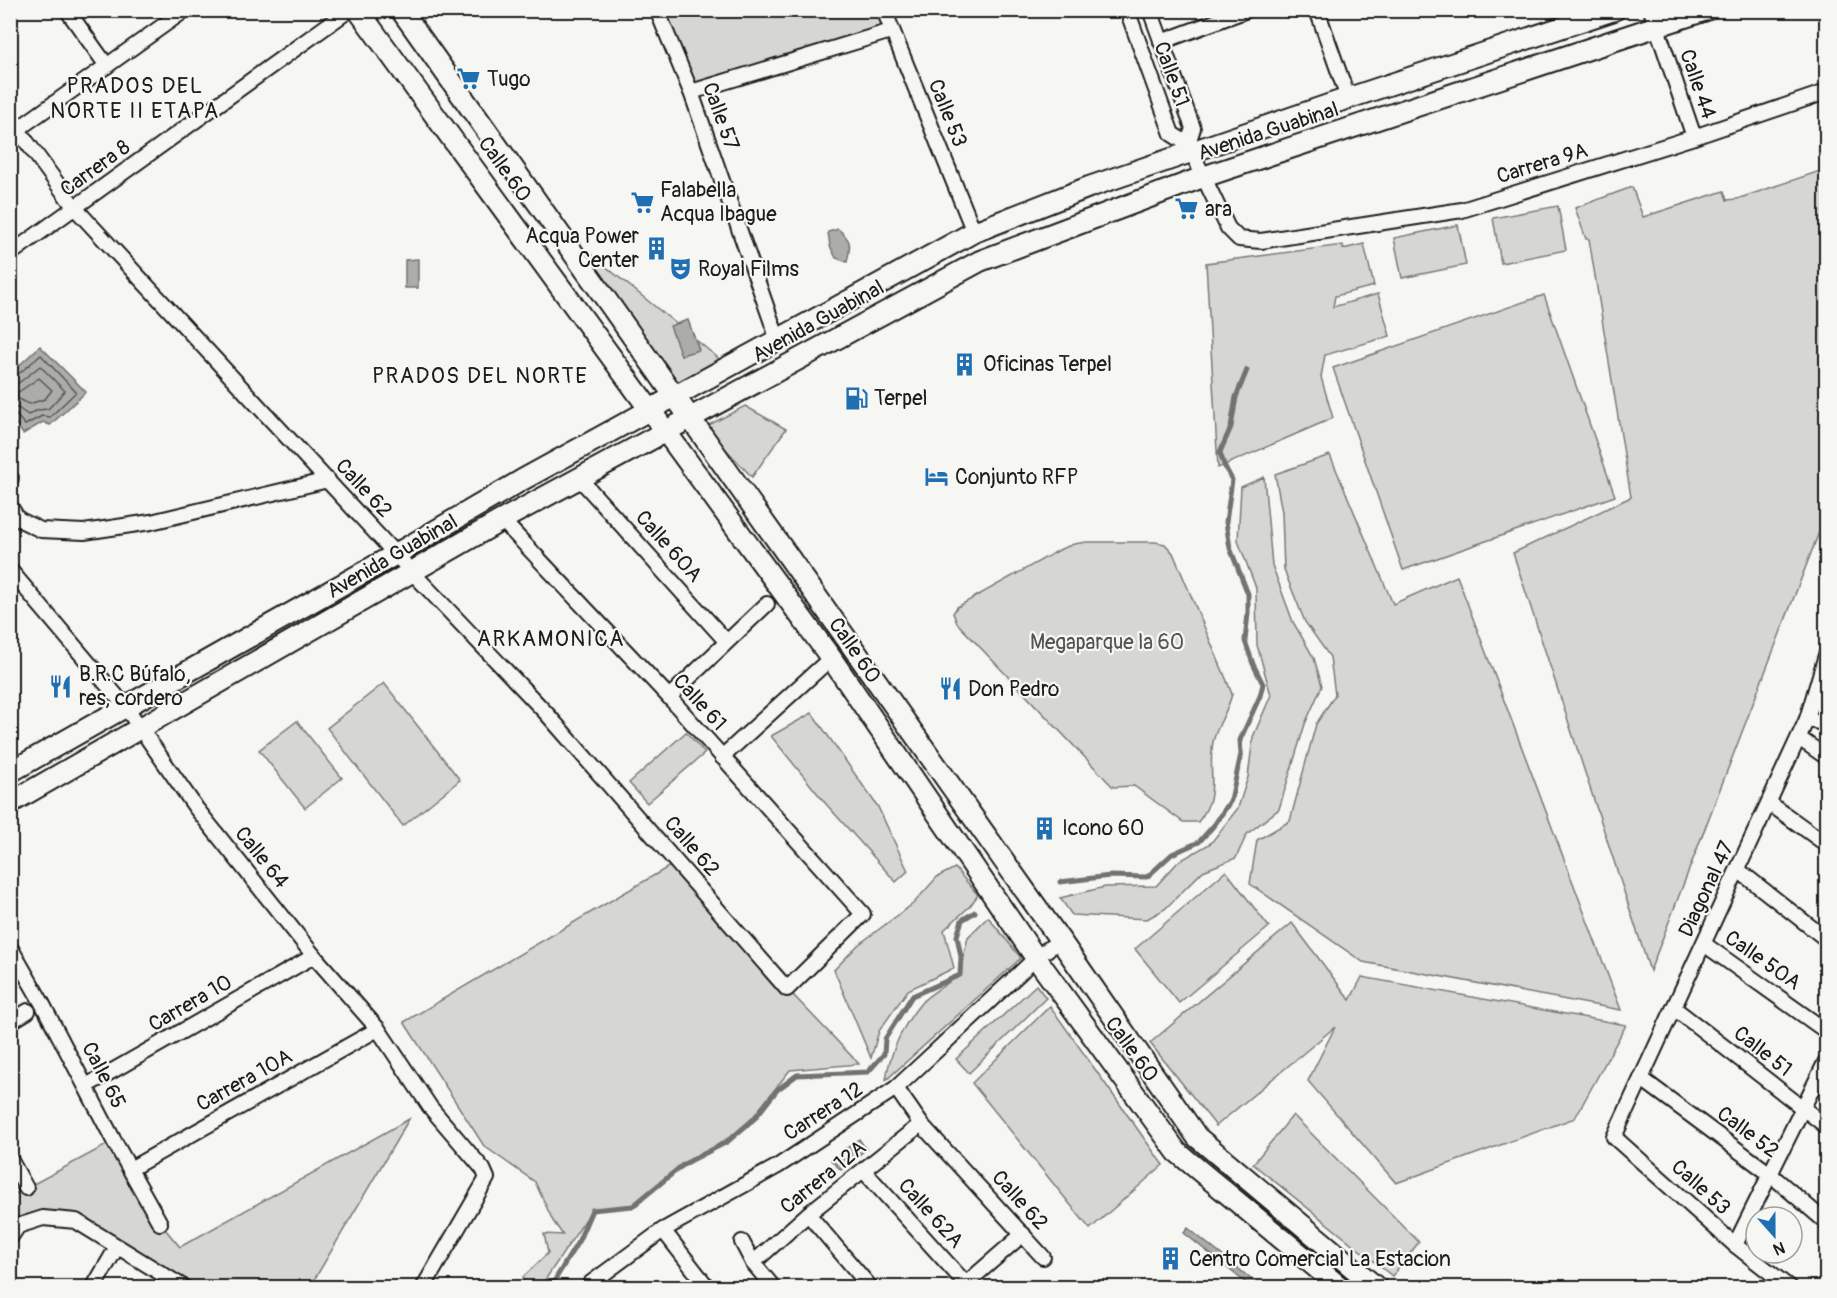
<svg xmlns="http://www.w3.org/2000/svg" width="1837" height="1298" viewBox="0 0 1837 1298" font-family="Pangolin,sans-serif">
	<rect width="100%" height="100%" fill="#f6f6f2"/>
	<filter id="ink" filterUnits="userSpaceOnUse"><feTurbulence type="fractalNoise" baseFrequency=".0167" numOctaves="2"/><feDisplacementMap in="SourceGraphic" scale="12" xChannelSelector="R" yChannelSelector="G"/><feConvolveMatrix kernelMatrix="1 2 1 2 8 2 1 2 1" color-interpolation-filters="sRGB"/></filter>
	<g filter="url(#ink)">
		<g fill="#d6d6d2" stroke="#797977" stroke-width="1.5">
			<path d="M666,11h212l5,15 -191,57z"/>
			<path d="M1826,169v345l-176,457 -137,-418 118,-56 -42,-258h-3l-11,-31 57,-21 11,30 81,-26 3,9 10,-1z"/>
			<path d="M1558,206l8,44 -65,13 -8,-45z"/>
			<path d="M1458,225l8,40 -64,13 -8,-40z"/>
			<path d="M567,235l155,126 -49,24z"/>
			<path d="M1364,244l10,42 -39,10 -2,11 45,-13 12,42 -65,19 -4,22 12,41 -115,50 -12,-205 137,-18v4z"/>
			<path d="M1544,295l71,201 -212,74 -70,-202z"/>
			<path d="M745,406l41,23 -34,48 -47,-50z"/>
			<path d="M1330,455l63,149 64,-28 164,434 -258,-48 -113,-78 7,-44 33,-19 26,-97 19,-29 -5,-38 -25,-35 -21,-52 -2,-58 -7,-38z"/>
			<path d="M1264,477l8,88 21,57 21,36 8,28 -17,38 -26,85 -32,25 -11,24 -33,13 -38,38 -18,10 -75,-4 -12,-17 45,-11 51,-1 22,-24 33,-19 27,-35 10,-31 5,-40 18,-42 -14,-50 -1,-57 -18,-47 3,-54z"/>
			<path d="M1087,542h68l10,2 8,9 54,128 5,13c-4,17 -15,31 -19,48 -6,31 8,52 -15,80h-15l-49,-36 -21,1 -156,-164 -4,-10 4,-6 104,-58 13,-5z"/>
			<path d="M384,683l76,97 -57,46 -76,-98z"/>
			<path d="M812,713l66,94 30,64 -12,11 -70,-78 -55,-68z"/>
			<path d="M297,721l45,57 -37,30 -46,-58z"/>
			<path d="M686,732l19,21 -58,50 -18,-20z"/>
			<path d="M670,866l189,198 -69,6 -45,57 -77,50 -35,29 -41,4 -49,73 -18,3 -2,-9 25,-24 -4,-19 19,1 -10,-14 -18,-39 -51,-36 -80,-124z"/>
			<path d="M955,868l23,27 -8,11 -26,24 10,38 -46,22 -29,41 -8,27 -37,-88 24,-25 56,-42 23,-26z"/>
			<path d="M1226,871l43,56 -90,76 -44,-54z"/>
			<path d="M988,917l33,41 -135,122c3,-26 18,-57 35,-77 10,-11 27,-19 38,-28l9,-38z"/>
			<path d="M1292,923l58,77 12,-23 264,48 -51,93 -179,65 -88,-102 27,-54 -119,99 -66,-83z"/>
			<path d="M1036,985l10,13 -77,75 -13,-14z"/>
			<path d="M1050,1006l113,159 -73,64 -118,-146z"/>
			<path d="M1293,1115l126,127 -27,34 -139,-112z"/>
			<path d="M409,1119l-99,168h-123l-111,-66 -33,-3 -32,12v-34l103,-55 46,82 20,24z"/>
		</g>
		<g fill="#acaca9" stroke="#727271" stroke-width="1.5">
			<path d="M838,229c14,11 13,16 9,33l-11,-4 -6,-12 -2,-14z"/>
			<path d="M418,259v29h-13v-28z"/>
			<path d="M688,320l11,30 -18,5 -11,-29z"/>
			<path d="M40,346l46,46 -36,33 -7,-3 -20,12 -12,-17v-44z"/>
			<path d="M859,1139l7,10 -25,21 -10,-10z"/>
			<path d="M1188,1228l73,59h-10l-67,-54z"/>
		</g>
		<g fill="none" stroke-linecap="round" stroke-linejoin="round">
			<g stroke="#565654" stroke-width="1.5">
				<path d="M10,377l6,-1 25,-21 35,37 -26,25 -8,-1 -17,9 -9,-10 -6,-1"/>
				<path d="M39,378l13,12 -7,9 -16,5 -12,-6v-5z"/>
				<path d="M10,385l10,-3 20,-16 25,25 -17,18 -10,1 -10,5 -10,-7 -8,-1"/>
			</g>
			<g stroke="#727271" stroke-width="5">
				<path d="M1060,882l50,-6 37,1 25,-23 27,-12 16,-18 16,-24 10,-46 -1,-14 20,-44 3,-12 -10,-20 -8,-23 3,-28v-19l-18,-46 -4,-26 6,-42 -8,-15 -4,-13 11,-25 5,-30 11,-27"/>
				<path d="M550,1288l29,-48 13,-30 41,-4 51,-42 43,-22 28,-24 22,-28 20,-15 71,-3 16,-18 1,-15 27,-43 48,-21 1,-18 -4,-21 5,-16 13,-8"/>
			</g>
			<defs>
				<g id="minor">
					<path d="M67,10l40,56"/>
					<path d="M657,10l34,82 87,248"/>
					<path d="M884,10l90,222"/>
					<path d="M1127,10l45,124 16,10 40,84 11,11 22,2 201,-31 232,-73 132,-45"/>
					<path d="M1150,10l43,118 -5,16"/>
					<path d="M1317,10l31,88"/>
					<path d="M1651,10l43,127"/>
					<path d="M1161,42l86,-32"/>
					<path d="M691,92l200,-61"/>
					<path d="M10,119l65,89 337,364 135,142 240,275 76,-75 -194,-217 -167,-177"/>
					<path d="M18,129l167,-119"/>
					<path d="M10,254l339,-244"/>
					<path d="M580,479l146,162"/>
					<path d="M10,481l1,-3"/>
					<path d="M10,506l8,13 23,11 43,2 67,-10 177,-42"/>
					<path d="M10,570l115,136 71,102 118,148 64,73 52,78 53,62 4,9 -64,110"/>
					<path d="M669,697l98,-93"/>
					<path d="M1807,719l19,5"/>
					<path d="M1799,738l27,19"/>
					<path d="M722,757l109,-99"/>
					<path d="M1769,803l57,41"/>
					<path d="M1738,870l88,69"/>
					<path d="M1704,944l122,87"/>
					<path d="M10,947l32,56 72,138 46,82"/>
					<path d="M1674,1008l152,118"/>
					<path d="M10,1022l18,-11"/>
					<path d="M1642,1079l128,95 56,48"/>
					<path d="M86,1086l228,-130"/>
					<path d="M896,1088l25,36 122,133"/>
					<path d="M10,1159l16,29"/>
					<path d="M130,1169l248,-140"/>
					<path d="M864,1171l102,113"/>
					<path d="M808,1214l63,74"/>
					<path d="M663,1230l45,58"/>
					<path d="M10,1238l8,-12 25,-8 33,3 109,67"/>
					<path d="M742,1242l11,21 21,25"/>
					<path d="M1735,1245l91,-184"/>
					<path d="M753,1263l55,-49 113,-90"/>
					<path d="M93,1288l24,-41"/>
					<path d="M588,1288l3,-5 72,-53 115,-64 118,-78 140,-130 24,-18"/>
					<path d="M961,1288l62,-54"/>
					<path d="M1790,1288l-55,-43 -121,-108 193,-418 19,-64"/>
				</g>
				<g id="secondary">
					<path d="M358,10l473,648 205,300 141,194 164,136"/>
					<path d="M401,10l659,930 137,197 180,151"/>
					<path d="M10,772l386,-218 126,-74 452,-248 115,-45 242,-83 283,-94"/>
					<path d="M10,803l492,-283 478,-259 223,-84 503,-167"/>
				</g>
			</defs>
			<use href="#minor" stroke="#1c1c1c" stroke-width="18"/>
			<use href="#secondary" stroke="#1c1c1c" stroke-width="24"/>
			<use href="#minor" stroke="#f6f6f2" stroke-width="14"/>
			<use href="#secondary" stroke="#f6f6f2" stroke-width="20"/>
		</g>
	</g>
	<defs>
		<symbol id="supermarket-bare" viewBox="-9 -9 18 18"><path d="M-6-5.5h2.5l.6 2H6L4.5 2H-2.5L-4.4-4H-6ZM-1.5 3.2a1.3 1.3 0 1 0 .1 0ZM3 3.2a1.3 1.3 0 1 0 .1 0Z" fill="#1f6fb2" stroke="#f6f6f2" stroke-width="2.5" paint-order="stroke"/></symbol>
		<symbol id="building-bare" viewBox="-9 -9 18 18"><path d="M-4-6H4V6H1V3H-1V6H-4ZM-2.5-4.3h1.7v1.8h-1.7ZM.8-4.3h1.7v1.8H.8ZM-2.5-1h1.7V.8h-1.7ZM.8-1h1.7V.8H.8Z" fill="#1f6fb2" stroke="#f6f6f2" stroke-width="2.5" paint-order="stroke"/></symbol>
		<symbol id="theatre-bare" viewBox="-9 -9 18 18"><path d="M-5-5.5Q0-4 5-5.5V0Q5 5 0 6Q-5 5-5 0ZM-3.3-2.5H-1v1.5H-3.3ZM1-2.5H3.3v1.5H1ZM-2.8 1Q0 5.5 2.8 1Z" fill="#1f6fb2" stroke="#f6f6f2" stroke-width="2.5" paint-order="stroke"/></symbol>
		<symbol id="fuel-bare" viewBox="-9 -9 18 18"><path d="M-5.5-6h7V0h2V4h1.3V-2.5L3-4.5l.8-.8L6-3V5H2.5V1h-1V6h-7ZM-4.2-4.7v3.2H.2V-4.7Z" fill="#1f6fb2" stroke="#f6f6f2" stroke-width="2.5" paint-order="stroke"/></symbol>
		<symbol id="hotel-bare" viewBox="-9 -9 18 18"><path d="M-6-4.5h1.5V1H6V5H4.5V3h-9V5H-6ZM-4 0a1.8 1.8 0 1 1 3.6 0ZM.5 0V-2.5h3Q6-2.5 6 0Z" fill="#1f6fb2" stroke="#f6f6f2" stroke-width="2.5" paint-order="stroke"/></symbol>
		<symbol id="restaurant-bare" viewBox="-9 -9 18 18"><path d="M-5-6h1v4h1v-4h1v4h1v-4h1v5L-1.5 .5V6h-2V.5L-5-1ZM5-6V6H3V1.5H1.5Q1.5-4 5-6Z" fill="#1f6fb2" stroke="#f6f6f2" stroke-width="2.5" paint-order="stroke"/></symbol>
	</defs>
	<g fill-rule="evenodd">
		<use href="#supermarket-bare" x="452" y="62" width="33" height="33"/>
		<use href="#supermarket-bare" x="626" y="186" width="33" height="33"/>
		<use href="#supermarket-bare" x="1170" y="192" width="33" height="33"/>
		<use href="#building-bare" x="640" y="232" width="33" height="33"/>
		<use href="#theatre-bare" x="664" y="252" width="33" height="33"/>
		<use href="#building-bare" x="948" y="348" width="33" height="33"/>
		<use href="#fuel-bare" x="840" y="382" width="33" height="33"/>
		<use href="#hotel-bare" x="920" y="460" width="33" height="33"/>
		<use href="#restaurant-bare" x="44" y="670" width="33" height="33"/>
		<use href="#restaurant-bare" x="934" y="672" width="33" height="33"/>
		<use href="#building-bare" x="1028" y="812" width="33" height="33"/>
		<use href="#building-bare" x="1154" y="1242" width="33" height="33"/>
	</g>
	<g text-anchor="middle" stroke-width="4.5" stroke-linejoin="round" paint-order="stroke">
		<g font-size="21" fill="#1c1c1c" stroke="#f6f6f2">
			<text transform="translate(1172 74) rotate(70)" y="7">Calle 51</text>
			<text transform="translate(1698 84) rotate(71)" y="7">Calle 44</text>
			<text transform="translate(948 113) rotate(68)" y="7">Calle 53</text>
			<text transform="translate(721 116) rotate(70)" y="7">Calle 57</text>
			<text transform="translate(1268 131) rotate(-18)" y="7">Avenida Guabinal</text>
			<text transform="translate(1542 163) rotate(-17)" y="7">Carrera 9A</text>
			<text transform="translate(95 168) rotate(-36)" y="7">Carrera 8</text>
			<text transform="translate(505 169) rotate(54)" y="7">Calle 60</text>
			<text transform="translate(818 321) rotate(-29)" y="7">Avenida Guabinal</text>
			<text transform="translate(364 488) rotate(47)" y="7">Calle 62</text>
			<text transform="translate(669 546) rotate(48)" y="7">Calle 60A</text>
			<text transform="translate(392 556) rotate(-30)" y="7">Avenida Guabinal</text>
			<text transform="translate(855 650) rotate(55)" y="7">Calle 60</text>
			<text transform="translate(700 702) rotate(48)" y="7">Calle 61</text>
			<text transform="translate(692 846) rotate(49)" y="7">Calle 62</text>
			<text transform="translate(262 857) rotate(51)" y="7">Calle 64</text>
			<text transform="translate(1706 889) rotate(-65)" y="7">Diagonal 47</text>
			<text transform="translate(1763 960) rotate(35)" y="7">Calle 50A</text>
			<text transform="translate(190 1003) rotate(-30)" y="7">Carrera 10</text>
			<text transform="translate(1132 1049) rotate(54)" y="7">Calle 60</text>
			<text transform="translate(1763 1051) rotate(38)" y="7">Calle 51</text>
			<text transform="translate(104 1075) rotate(63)" y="7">Calle 65</text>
			<text transform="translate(244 1080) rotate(-29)" y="7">Carrera 10A</text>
			<text transform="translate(823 1111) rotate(-33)" y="7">Carrera 12</text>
			<text transform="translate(1748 1132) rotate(37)" y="7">Calle 52</text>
			<text transform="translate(823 1177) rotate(-39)" y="7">Carrera 12A</text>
			<text transform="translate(1701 1187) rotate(42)" y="7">Calle 53</text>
			<text transform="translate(1020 1200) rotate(48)" y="7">Calle 62</text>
			<text transform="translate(931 1213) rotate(48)" y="7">Calle 62A</text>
		</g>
		<g font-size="21" fill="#1c1c1c" stroke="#f6f6f2" text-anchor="start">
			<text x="487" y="86">Tugo</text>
			<text x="660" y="197">Falabella<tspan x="660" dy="24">Acqua Ibague</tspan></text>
			<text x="1205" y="216">ara</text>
			<text x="639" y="243" text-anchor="end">Acqua Power<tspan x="639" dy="24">Center</tspan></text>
			<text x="698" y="276">Royal Films</text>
			<text x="983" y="371">Oficinas Terpel</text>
			<text x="874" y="405">Terpel</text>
			<text x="955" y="484">Conjunto RFP</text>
			<text x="79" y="681">B.R.C Búfalo,<tspan x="79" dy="24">res, cordero</tspan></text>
			<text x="968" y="696">Don Pedro</text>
			<text x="1062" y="835">Icono 60</text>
			<text x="1189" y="1266">Centro Comercial La Estacion</text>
		</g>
		<g font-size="21" fill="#545453" stroke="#f6f6f2">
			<text x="1107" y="649">Megaparque la 60</text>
		</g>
		<g font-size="22" letter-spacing="1.5" fill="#1c1c1c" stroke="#f6f6f2">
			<text x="135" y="93">PRADOS DEL<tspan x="135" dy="25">NORTE II ETAPA</tspan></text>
			<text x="480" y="383">PRADOS DEL NORTE</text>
			<text x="551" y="646">ARKAMONICA</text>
		</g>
	</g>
	<rect width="1837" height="1298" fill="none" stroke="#f6f6f2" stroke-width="36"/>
	<rect x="18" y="18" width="1801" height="1262" fill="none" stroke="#1c1c1c" stroke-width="2" filter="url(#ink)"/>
	<g transform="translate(1774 1235) rotate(159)"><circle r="28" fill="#f6f6f2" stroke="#9f9f9c" stroke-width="1.5"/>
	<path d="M0-4.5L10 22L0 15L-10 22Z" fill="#1f6fb2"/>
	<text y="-9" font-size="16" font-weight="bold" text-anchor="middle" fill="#1c1c1c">N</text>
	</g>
</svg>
